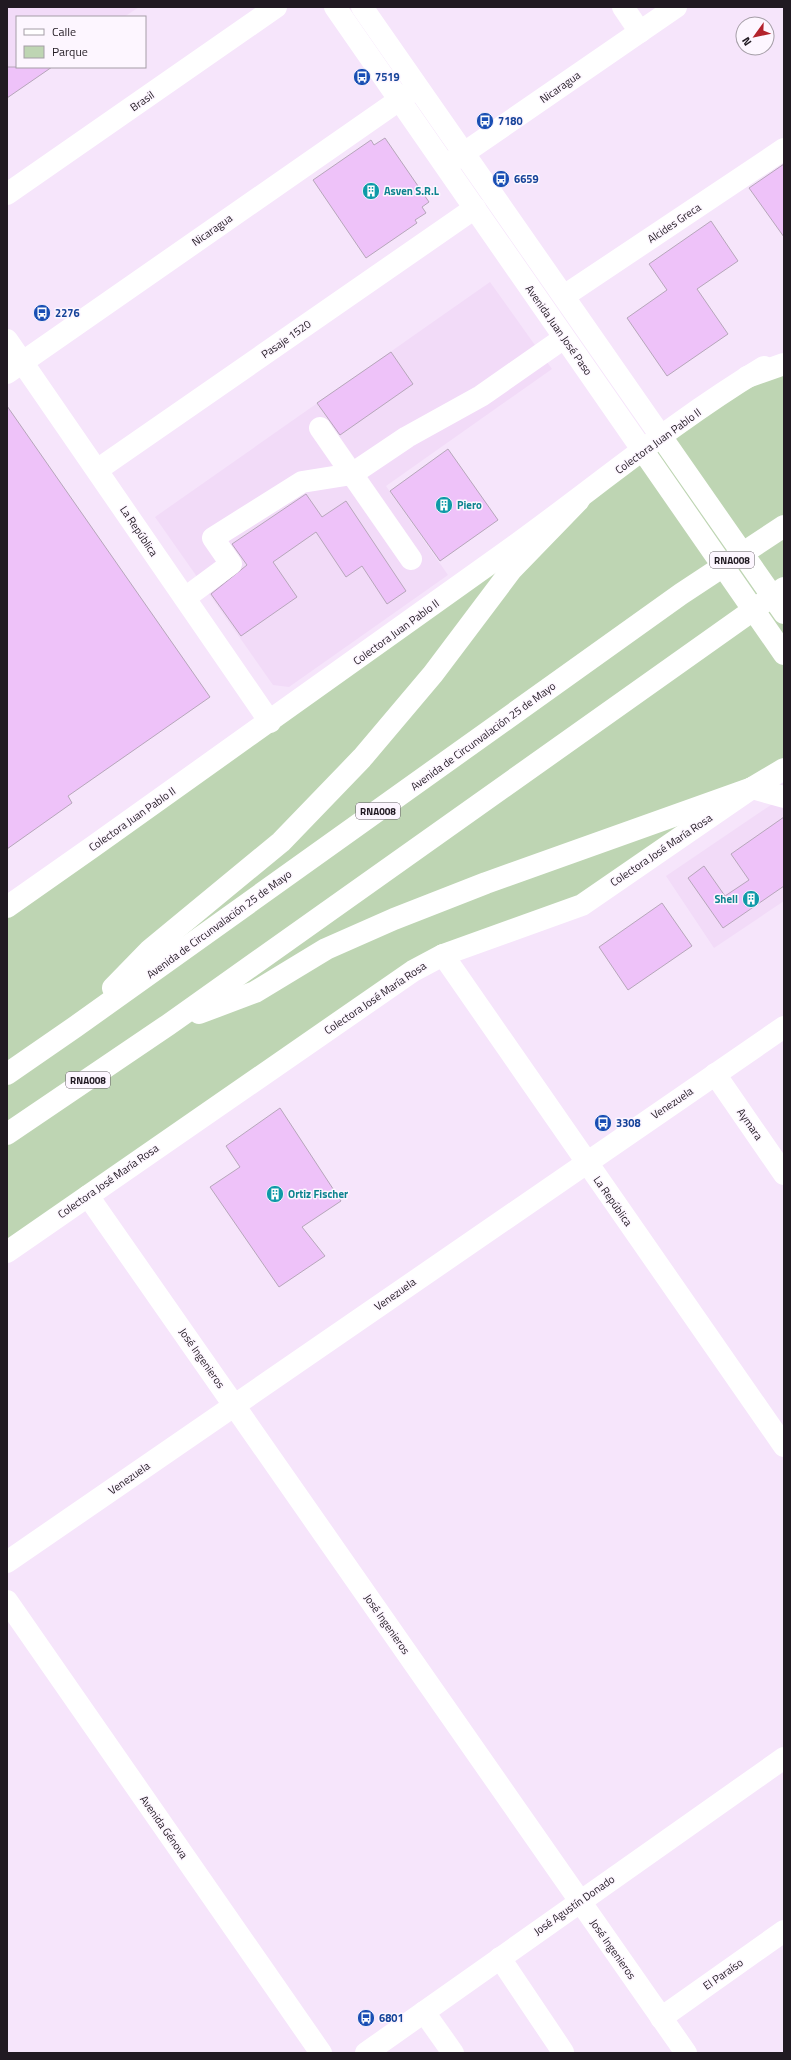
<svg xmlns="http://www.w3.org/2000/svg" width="791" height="2060" viewBox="0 0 791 2060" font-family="'Titillium Web',sans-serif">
	<rect width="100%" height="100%" fill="#f6e5fb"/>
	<g fill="#f2dbf8">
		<path d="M7,7h132l-15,10h-107v50h35l-45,31z"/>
		<path d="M490,282l62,87 -166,117 62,89 -159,112 -16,-2 -118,-168z"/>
		<path d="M784,796v105l-70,47 -48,-72z"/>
	</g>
	<path fill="#bed5b3" d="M784,355v414l-202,136 -139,50 -436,297v-345z"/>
	<g fill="#eec2f9" stroke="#b6a6ba">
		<path d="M7,67h45l-45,31z"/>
		<path d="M385,138l44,64 -7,5 4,6 -11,7 2,3 -51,35 -53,-78 58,-40 3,5z"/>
		<path d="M784,164v73l-35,-49z"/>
		<path d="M711,221l27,40 -41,28 31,45 -61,42 -40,-58 40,-28 -18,-26z"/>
		<path d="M391,352l22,32 -73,51 -23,-32z"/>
		<path d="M7,406l203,291 -142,99 4,7 -65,46z"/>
		<path d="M448,449l50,71 -58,41 -50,-70z"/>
		<path d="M306,494l16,23 24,-16 60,90 -19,13 -25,-38 -16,11 -30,-45 -43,30 24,35 -56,39 -30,-42 36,-29 -15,-21z"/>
		<path d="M784,817v69l-61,42 -35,-50 16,-12 21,30 24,-16 -18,-26z"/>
		<path d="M662,903l30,43 -64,44 -29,-43z"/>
		<path d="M280,1108l61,93 -39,26 23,29 -46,31 -69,-100 30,-20 -14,-21z"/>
	</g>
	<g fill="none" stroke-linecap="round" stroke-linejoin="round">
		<g stroke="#fff" stroke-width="22">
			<path d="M623,7l17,25"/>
			<path d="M448,164l228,-157"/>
			<path d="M7,194l269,-187"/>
			<path d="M564,296l220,-147"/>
			<path d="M7,340l263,382"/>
			<path d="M7,373l408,-284"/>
			<path d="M320,428l91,131"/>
			<path d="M97,470l378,-262"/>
			<path d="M185,598l46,-34 -18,-26 89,-56 50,-8 55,-37 74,-41 83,-58"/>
			<path d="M752,788l32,9"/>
			<path d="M443,955l341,491"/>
			<path d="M715,1074l69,100"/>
			<path d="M88,1196l598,857"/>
			<path d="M7,1562l777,-535"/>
			<path d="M7,1601l314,452"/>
			<path d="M500,1958l63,94"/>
			<path d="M424,2012l29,41"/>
			<path d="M661,2018l123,-87"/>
			<path d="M366,2053l418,-295"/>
		</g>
		<g stroke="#fff" stroke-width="22">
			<path d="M335,7l449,647"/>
			<path d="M362,7l422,606"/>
			<path d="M7,907c167,-117 333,-235 499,-355 85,-61 168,-131 258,-185"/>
			<path d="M7,1252l406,-281 30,-16 139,-50 170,-117 32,-19"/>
		</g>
		<g stroke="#fff" stroke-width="22">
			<path d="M747,377l37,-13"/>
			<path d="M113,988l37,-38 131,-108 81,-84 71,-84 79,-105 67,-69"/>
			<path d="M199,1013l56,-21 71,-43 68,-30 92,-36 266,-95"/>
			<path d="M7,1074l68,-47 606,-433 103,-68"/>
			<path d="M7,1134l161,-109 616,-437"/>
		</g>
	</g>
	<defs>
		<symbol id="bus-disc" viewBox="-11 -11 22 22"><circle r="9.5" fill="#1a4fb4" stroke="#fdf6ff"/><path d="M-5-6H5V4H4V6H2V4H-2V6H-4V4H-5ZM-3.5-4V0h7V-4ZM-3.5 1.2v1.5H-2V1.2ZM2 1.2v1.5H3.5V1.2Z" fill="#fff"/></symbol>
		<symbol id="building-disc" viewBox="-11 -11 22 22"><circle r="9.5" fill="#0f9aa8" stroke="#fdf6ff"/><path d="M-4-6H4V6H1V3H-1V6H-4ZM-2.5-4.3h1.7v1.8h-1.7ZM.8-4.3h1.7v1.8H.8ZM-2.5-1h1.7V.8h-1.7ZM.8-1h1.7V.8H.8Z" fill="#fff"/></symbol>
	</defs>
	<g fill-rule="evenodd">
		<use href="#bus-disc" x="352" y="67" width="20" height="20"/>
		<use href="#bus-disc" x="475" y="111" width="20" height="20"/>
		<use href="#bus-disc" x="491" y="169" width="20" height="20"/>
		<use href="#building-disc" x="361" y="181" width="20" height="20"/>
		<use href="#bus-disc" x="32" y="303" width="20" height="20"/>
		<use href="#building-disc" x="434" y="495" width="20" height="20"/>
		<use href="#building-disc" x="741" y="889" width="20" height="20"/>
		<use href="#bus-disc" x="593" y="1113" width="20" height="20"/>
		<use href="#building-disc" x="265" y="1184" width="20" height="20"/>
		<use href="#bus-disc" x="356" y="2008" width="20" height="20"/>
	</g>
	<g text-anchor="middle" stroke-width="3" stroke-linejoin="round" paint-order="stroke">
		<g fill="#fdf6ff" stroke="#635c64" stroke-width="1">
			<rect x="710" y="552" width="44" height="16" rx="3"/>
			<rect x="356" y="803" width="44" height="16" rx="3"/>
			<rect x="66" y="1072" width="44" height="16" rx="3"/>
		</g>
		<g font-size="10" font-weight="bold" fill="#211a22">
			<text x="732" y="564">RNA008</text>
			<text x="378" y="815">RNA008</text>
			<text x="88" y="1084">RNA008</text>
		</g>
		<g font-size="11" font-weight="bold" fill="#164399" stroke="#fdf6ff" text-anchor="start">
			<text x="375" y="81">7519</text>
			<text x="498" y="125">7180</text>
			<text x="514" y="183">6659</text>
			<text x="55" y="317">2276</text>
			<text x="616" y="1127">3308</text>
			<text x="379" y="2022">6801</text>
		</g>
		<g font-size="11" fill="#211a22" stroke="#fdf6ff">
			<text transform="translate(560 87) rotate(-35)" y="4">Nicaragua</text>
			<text transform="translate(142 101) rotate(-35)" y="4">Brasil</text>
			<text transform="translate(674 223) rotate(-34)" y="4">Alcides Greca</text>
			<text transform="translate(212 230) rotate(-35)" y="4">Nicaragua</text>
			<text transform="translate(559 330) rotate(55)" y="4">Avenida Juan José Paso</text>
			<text transform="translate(286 339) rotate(-35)" y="4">Pasaje 1520</text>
			<text transform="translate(658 441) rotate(-36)" y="4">Colectora Juan Pablo II</text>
			<text transform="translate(139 531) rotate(56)" y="4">La República</text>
			<text transform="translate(396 632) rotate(-36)" y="4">Colectora Juan Pablo II</text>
			<text transform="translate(483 736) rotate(-36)" y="4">Avenida de Circunvalación 25 de Mayo</text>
			<text transform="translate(132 819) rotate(-35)" y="4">Colectora Juan Pablo II</text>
			<text transform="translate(661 850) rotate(-34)" y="4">Colectora José María Rosa</text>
			<text transform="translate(219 924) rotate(-36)" y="4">Avenida de Circunvalación 25 de Mayo</text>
			<text transform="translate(375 998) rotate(-34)" y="4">Colectora José María Rosa</text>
			<text transform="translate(672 1103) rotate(-34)" y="4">Venezuela</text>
			<text transform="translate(750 1124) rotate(55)" y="4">Aymara</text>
			<text transform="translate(108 1181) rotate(-35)" y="4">Colectora José María Rosa</text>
			<text transform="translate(613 1201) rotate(55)" y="4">La República</text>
			<text transform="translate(395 1294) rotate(-35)" y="4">Venezuela</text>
			<text transform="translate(202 1358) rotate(55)" y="4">José Ingenieros</text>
			<text transform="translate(129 1478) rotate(-35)" y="4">Venezuela</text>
			<text transform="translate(387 1624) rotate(55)" y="4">José Ingenieros</text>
			<text transform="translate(164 1827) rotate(55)" y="4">Avenida Génova</text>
			<text transform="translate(574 1905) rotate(-35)" y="4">José Agustín Donado</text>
			<text transform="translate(613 1949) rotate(55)" y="4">José Ingenieros</text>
			<text transform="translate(723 1974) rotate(-35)" y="4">El Paraíso</text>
		</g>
		<g font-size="11" font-weight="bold" fill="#0d838f" stroke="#fdf6ff" text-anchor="start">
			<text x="384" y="195">Asven S.R.L</text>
			<text x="457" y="509">Piero</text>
			<text x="738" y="903" text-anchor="end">Shell</text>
			<text x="288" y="1198">Ortiz Fischer</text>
		</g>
	</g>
	<rect width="791" height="2060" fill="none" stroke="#211a22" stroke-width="16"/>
	<rect x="16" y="16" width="130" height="52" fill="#fdf6ff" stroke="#a59ea7"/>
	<rect x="24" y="29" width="20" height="6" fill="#ffffff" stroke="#a59ea7"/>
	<text x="52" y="36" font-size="12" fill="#211a22">Calle</text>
	<rect x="24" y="46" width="20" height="12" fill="#bed5b3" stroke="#a59ea7"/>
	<text x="52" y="56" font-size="12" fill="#211a22">Parque</text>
	<g transform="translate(755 36) rotate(237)"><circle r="19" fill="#fdf6ff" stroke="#a59ea7"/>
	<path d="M0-3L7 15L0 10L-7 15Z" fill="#b3212c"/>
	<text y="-6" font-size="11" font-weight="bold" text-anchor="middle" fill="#211a22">N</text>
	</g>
</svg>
